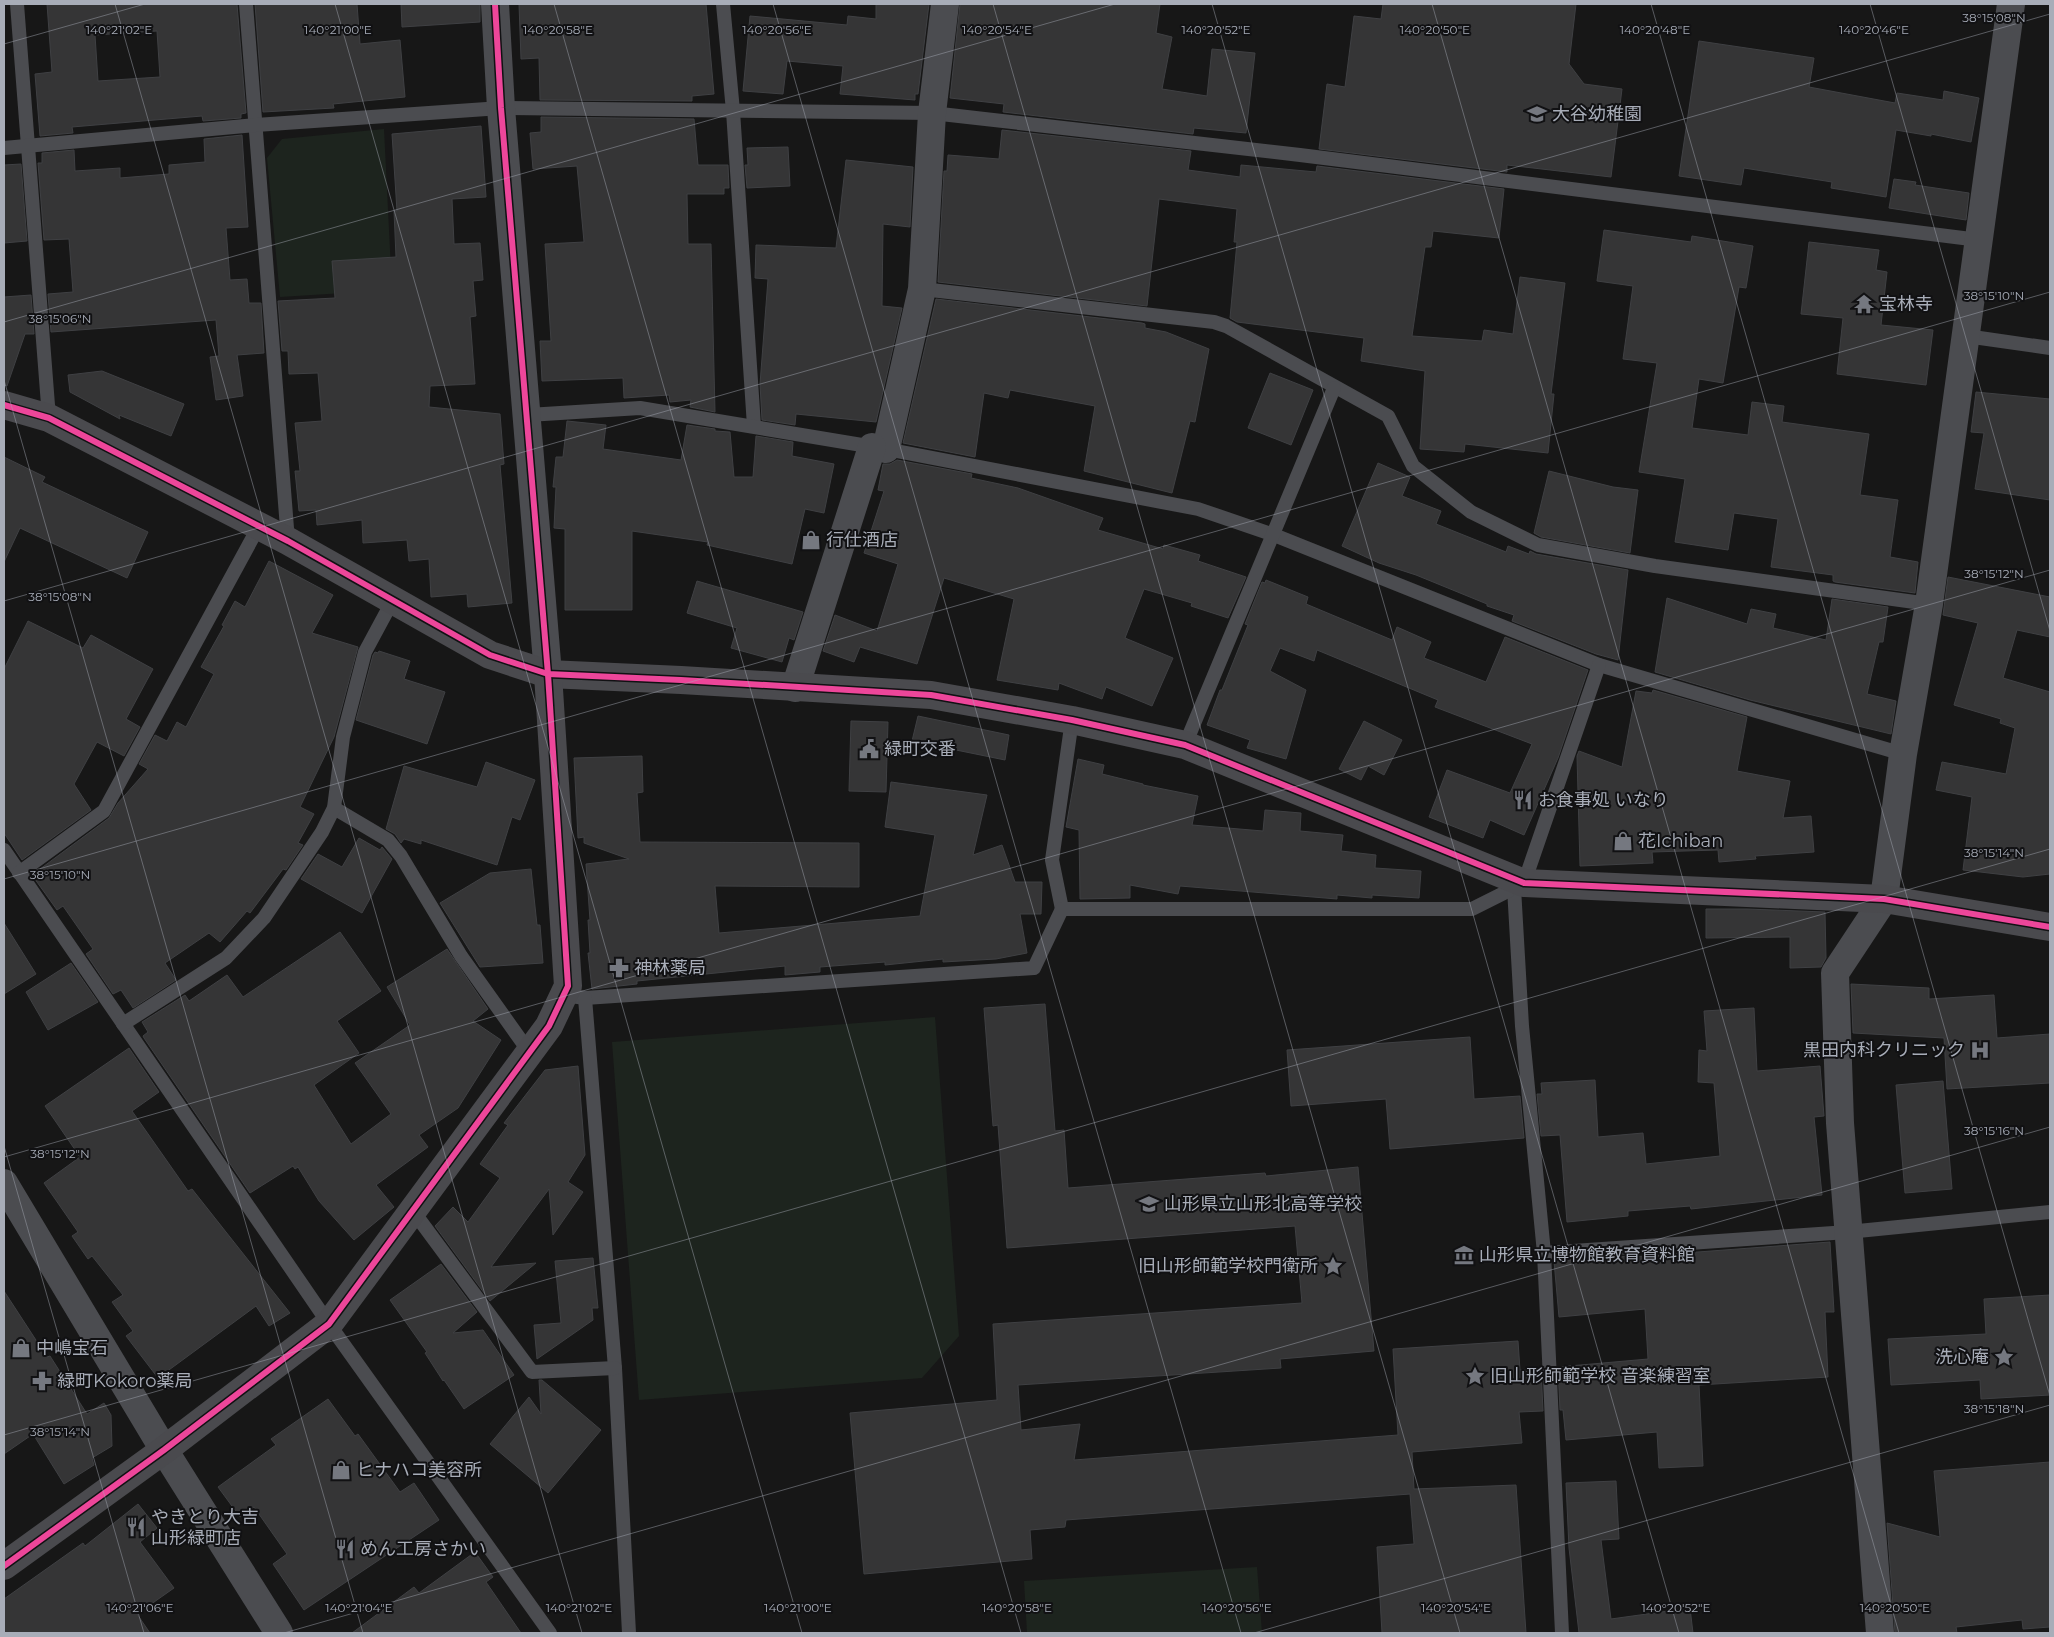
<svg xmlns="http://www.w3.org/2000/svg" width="2054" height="1637" viewBox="0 0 2054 1637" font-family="Montserrat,'Noto Sans JP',sans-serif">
	<rect width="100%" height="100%" fill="#171717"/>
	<g fill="#1d241e">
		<path d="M384,129l8,161 -112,7 -13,-139 15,-19z"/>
		<path d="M935,1017l24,319 -37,42 -283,22 -27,-358z"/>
		<path d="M1257,1567l5,66h-235l-3,-52z"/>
	</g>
	<g fill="#353536" stroke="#3f4043" fill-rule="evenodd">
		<path d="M47,4h190l9,109 -5,1v4l-38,3 -1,-5 -130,11 1,6 -33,3 -5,-62 17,-2zM157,31l3,46 -62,4 -3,-46z"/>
		<path d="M255,4h102l3,40 40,-4 5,57 -72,7 1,4 -71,4z"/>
		<path d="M401,4h79v18l-78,5z"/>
		<path d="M519,4h187l8,90 -22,2v5l-152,-1 -1,-42 -18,1z"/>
		<path d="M876,4h53l-11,90h-3v6l-75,-6 3,-28 -56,-5 -4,33 -40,-3 7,-75 97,9 1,-9 28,3z"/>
		<path d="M960,4h200l-4,29 16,4 -10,52 45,7 5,-47 43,4 -9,80 -52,-5 -1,6 -190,-22 1,-8 -54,-6z"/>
		<path d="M1383,4h193l-7,60 15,20 38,5 -11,88 -104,-12v7l-188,-23 8,-65 18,3 9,-71 27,3z"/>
		<path d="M1699,41l115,17 -5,29 86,16 2,-10 46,7 1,-9 35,7 -8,44 -40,-8v2l-35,-6 -10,67 -55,-9 1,-6 -88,-14 -3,17 -62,-9z"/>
		<path d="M541,117l153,2 4,46h30l1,23h-5v6h-37l1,50h23l4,168 -25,-5 1,-7 -21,2 -1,-7 -45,3 -1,-20 -81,3 -2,-40h11l-6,-97 39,-2 -7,-76 -44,3 -3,-36 11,-1z"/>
		<path d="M481,126l5,71 -34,2 2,45 26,-1 3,37 -10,1 3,35 -6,1 5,67 -45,2 -1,21 71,7 4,50 -4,1 12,138 -44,4 -1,-13 -36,3 -2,-38 -20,2 -2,-21 -44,3 -1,-23 -45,5 -1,-15 -17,1 -4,-40h5l-5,-48 27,-2 -4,-48 -29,1 -1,-23h-6l-4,-50 57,-3 -3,-37 64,-4 -2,-46h3l-5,-77z"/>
		<path d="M1002,130l189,21 -3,19 52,7 1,-12 75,7 1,-6 187,23 -5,49 -66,-7 -2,16h-6l-13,89 70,5 2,-11 29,4 7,-57 45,6 -14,111h3l-6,59 -83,-9 -1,8 -44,-3 5,-78 -64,-10 3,-23 -127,-16 -7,-4 7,-76h-3l3,-33 -78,-10 -12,107 -209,-24 6,-111h3l1,-16 51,4z"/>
		<path d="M242,135l6,92 -22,1 4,52 17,-1 2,24h12l3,50 -27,2 6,41 -27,4 -6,-43 9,-1 -3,-36 -165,12 -3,-38 25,-2 -4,-53 -25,1 -6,-77h4v-10l32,-3 1,21 45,-3v10l49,-4v-9l36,-3 -1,-23z"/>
		<path d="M788,147l2,39 -43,2 -2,-23h3l-1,-17z"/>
		<path d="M846,160l67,7 -3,60 -27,-3 -1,82 20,2 -26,114 -80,-8 -1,11 -33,-5 -2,-36 8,-105 -13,-1 1,-33 80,3z"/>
		<path d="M21,164l6,77 -23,2v-78z"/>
		<path d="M1894,179l22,3 -1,3 54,8 -3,27 -77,-12z"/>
		<path d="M1604,230l87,12 1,-6 61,10 -7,42 -7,-1 -16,96 -24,-4 -7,49 56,7 4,-33 32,4 -2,16 87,12 -9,61 38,5 -8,57 28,5 -3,31 -80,-11 -2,-1v-6l-62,-8 7,-48 -44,-6 -6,37 -53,-8 10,-63 -46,-7 18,-109 -34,-4 10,-73 -36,-5z"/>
		<path d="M1809,242l70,8 -3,20 11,2 -6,53 52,5 -7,55 -89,-11 6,-56 -42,-4z"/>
		<path d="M31,295l3,39h-9l-18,52 -3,-1v-88z"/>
		<path d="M936,299l206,24 3,1v4l21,4 43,17 -14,73 -5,-1 -18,72 -88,-22 11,-65 -85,-16 -2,8 -24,-5 -9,64 -72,-14z"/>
		<path d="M102,371l82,33 -13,32 -52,-21 1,4 -50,-27 -2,-17z"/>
		<path d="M1270,373l43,17 -22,55 -43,-17z"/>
		<path d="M1976,392l74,7v101l-75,-11 9,-56 -13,-1z"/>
		<path d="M567,421l39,4 -3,24 78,11 6,-35 28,4v2l15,1 4,45h19l3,-41 37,6 -1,14 42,8 -10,49 -19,-4 -13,55 -85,-19 1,-3 -76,-11v79h-67v-81l-11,-1 2,-41h-3l3,-30h7z"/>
		<path d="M4,457l41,20 -3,5 106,50 -21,46 -107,-50 -16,34z"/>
		<path d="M897,460l75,14 -1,4 47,10 85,30 -5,12 65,19 1,-4 36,10 -2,6 48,16 -18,41 -37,-12 1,-3 -48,-14 -19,49 48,20 -21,48 -46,-19 -4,12 -43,-16 -1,7 -61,-10 17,-81 -70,-21 -27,86 -57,-17 -6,15 -31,-11 12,-36 42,16 21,-67 -34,-11 20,-62 -6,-1 5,-26h7z"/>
		<path d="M1378,463l32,14 -8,19 39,15 -5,13 70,28 2,-6 21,8 1,-3 6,3 92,16 -10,90 -22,-6 -84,-33 2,-6 -27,-9v-2l-71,-29 -37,-12 -37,-17z"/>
		<path d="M1549,471l64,16 25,3 -8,63 -89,-16 -7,-4z"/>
		<path d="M269,561l64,34 -21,38 46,14 -24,90 -34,70 14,7 -16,29 5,2 -17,25 -3,-1 -33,44 -3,-2 -27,31 -11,-9 -44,30 11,17 -43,28 -12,-18 -8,4 -27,-40 7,-5 -30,-43 -6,4 -25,-35 77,-57 9,-15 30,-34 -9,-5 16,-29 12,6 10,-19 9,5 28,-53 -13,-7 23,-41 -2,-1 13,-24 10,6z"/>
		<path d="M1948,577l102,20v40l-33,-7 -14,48 47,14v182l-27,3 -60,-7 9,-73 -36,-7 6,-28 64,12 9,-46 -15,-5 1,-4 -47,-14 24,-82 -35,-8z"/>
		<path d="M1266,580l42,17 -2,7 86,36 5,-13 34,15 -7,16 62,24 19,-45 83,33 -30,88 -34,77 -34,-15 -7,18 -54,-21 18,-47 63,23 22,-49 -97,-37 3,-7 -121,-50 -3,11 -34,-13 -10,23 36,19 -20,69 -39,-11 3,-8 -43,-15 13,-35h2l26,-65 -3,-1 17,-42 3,1z"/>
		<path d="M697,581l106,31 -9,28 -5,-2 -7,24 -51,-14 6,-20 -50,-15z"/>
		<path d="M1667,598l80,26 4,-15 25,5 -3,14 53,12 6,-41 56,8 -5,35h-4l-12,52 29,7 -5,33 -141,-34 -95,-28z"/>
		<path d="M28,621l55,27 8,-13 62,34 -27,50 14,8 -16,29 -27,-14 -23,42 17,26 -69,50 -18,-27v-164z"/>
		<path d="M379,651l31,10 -6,18 41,13 -18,52 -71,-24 17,-65 2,-3 3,1z"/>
		<path d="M1653,690l94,27 -10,54 53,10 -7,37 28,-2 3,36 -59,4 1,3 -37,3 -1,-12 -66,2 1,11 -73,3 -3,-110 2,-5 43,16 14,-76 16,2z"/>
		<path d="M918,716l91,19 -4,25 -93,-19z"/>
		<path d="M851,721l37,1 -2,70 -37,-1z"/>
		<path d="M1364,721l38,19 -18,35 -16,-9 -7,14 -22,-11z"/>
		<path d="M642,756l1,36 -6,1 3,49 219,1v44l-144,-1 4,47 201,-17 15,-81 -50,-8 6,-45 96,13 -14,60 29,-10 13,37h27l-1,32h-21l7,39 -31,6 -53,3v-3l-58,6v-3l-65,5v5l-35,3v-9l-148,15v3l-45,5 -4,-36h2l-2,-33h2l-4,-56 43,-5 -45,-16v-6l-6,1 -4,-80z"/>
		<path d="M1078,759l26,6 -2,9 41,10v1l55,11 -6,29 71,6 2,-21 36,3 -1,18 43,4 -2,16 35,4 -1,13 46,3 -2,27 -47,-3v3l-35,-3v4l-157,-13 -2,8 -48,-9v13l-50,1 -1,-69 -13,-3z"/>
		<path d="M486,762l49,18 -15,40 -8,-3 -15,48 -76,-25v4l-17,-5 -3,4 -6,-9 -9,-5 18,-63 73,21z"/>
		<path d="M359,838l21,12 2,-3 10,12 -30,54 -61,-34 17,-25 24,13z"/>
		<path d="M531,869l6,56h3l3,38 -63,4 -40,-64 50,-30z"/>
		<path d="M1706,909h41l78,3 1,46 -5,9 -31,1v-31l-84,1z"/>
		<path d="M4,923l32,51 -32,20z"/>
		<path d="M340,932l41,59 -44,30 22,32 -45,32 37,59 40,-30 -36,-51 55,-38 -23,-38 60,-38 41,60 -15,12 28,19 -43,68 -39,27 9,12 -52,38 18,22 -40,33 -35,-39 -21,-34 -3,2 -2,-3 -43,27 -106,-155 -1,-2 5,-4 -6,-10 43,-27 4,6 38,-26 16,22z"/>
		<path d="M71,963l27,39 -50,28 -22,-38z"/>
		<path d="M1851,984l78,4v11l65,-4 3,43 53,-4v49l-103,6 -3,-51 -91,-5z"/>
		<path d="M1045,1004l10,127 9,-1 4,58 197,-15 1,3 92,-9 16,184 -94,8 1,9 -263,17 3,45 59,-6 -6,36 324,-25 -5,-86 125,-8 2,29 21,-2 2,43 -24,1 3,31 -110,9 2,37 102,-4 10,148h-144l-5,-86 37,-3 -4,-50 -344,26 -1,7 -35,3 2,29 -168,15 -14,-161 147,-13 -4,-76 309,-21 -7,-77 -288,22 -9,-123 -5,1 -9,-118z"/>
		<path d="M1754,1008l3,63 63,-5 4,50 -10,1 8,78 -131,14 -1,-3 -62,5v5l-61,6 -7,-87 -19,1 -4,-42h5l-1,-11 54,-3 3,57 45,-4 3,31 74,-8 -6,-73 -16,-1 1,-32 8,1 -3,-40z"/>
		<path d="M1470,1037l4,62 46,-3 4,42 -134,11 -4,-50 -95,7 -4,-56z"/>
		<path d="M129,1048l30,44 -27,19 56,80 4,-2 98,124 -21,13 -13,-20 -98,72 -32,-42 7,-5 -21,-29 11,-7 -31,-39 -4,3 -16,-23 6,-4 -34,-49 36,-26 -35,-51z"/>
		<path d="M578,1066l7,89 -17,27 15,10 -30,43 -4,-46 -58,78 45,-4 -46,38 -55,-75 18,-19 15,15 32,-44 -20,-14 28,-39 -4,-2 41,-53z"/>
		<path d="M1943,1081l9,108 -47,4 -9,-108z"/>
		<path d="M1830,1242l4,70h-9l3,65 -129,8 4,81 -44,2 -2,-36 -91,8 -3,-30h-3l-2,-43 90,-8 -3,-50 -86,8 -5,-56 78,-5v1z"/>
		<path d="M593,1258l5,50h-6l1,12 -56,39 -3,-34 27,-2 -6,-62z"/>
		<path d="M441,1264l36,48 -24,21 30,-3 31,45 -50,34 -20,-29 -1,1 -18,-28 2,-1 -37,-52z"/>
		<path d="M4,1291l43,66 3,-1 37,58 17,-11 7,12 1,31 -20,12 2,7 -30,19 -31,-50 -29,20z"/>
		<path d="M2050,1295v100l-69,4 -1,-19 -89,5 -3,-46 98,-5 -2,-35z"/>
		<path d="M539,1380h3l59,50 -53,63 -58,-49 39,-47 12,17z"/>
		<path d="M328,1399l27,37 3,-2 42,58 14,-9 25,37 -135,90 -31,-46 14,-10 -33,-47 -14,10 -22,-30 58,-42 -5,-6z"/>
		<path d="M2050,1462v165l-27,2 -1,-9 -66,7 1,6h-62l-8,-110 53,14 -6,-66z"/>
		<path d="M1616,1481l3,58 -18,1 10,79 79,-11 3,25h-114l-10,-85 -3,-65z"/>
		<path d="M138,1504l19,24 -17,14 34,46 -37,26 13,19h-146v-34l79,-56 2,3z"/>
		<path d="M475,1552l18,25 -7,5 35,51h-169l62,-46 5,6z"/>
	</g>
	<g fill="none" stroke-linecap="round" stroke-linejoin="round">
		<g stroke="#4b4c50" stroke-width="14">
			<path d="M17,4l32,414"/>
			<path d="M246,4l42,537"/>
			<path d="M723,4l10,107 21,315"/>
			<path d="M4,148l252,-23 245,-17 431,5 368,42 679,85"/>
			<path d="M922,289l292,33 12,4 162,90 25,50 58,46 67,33 117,21 274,38"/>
			<path d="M1966,336l84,12"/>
			<path d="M528,415l112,-7 246,41 312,60 76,26 325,130 304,89"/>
			<path d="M1185,745l149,-357"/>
			<path d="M334,808l54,32 13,16 60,100 69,97"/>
			<path d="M4,850l325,474 221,309"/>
			<path d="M19,873l85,-62 155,-285"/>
			<path d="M1514,888l8,138 22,227 18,380"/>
			<path d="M1062,909l-10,-49 20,-140"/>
			<path d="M564,995l21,3 449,-30 28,-59h410l52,-26 75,-218"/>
			<path d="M585,998l30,370 14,265"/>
			<path d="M123,1024l103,-66 38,-40 58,-86 12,-24 9,-71 22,-85 28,-52"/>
			<path d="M413,1211l119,161 83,-4"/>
			<path d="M1544,1253l304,-21 202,-20"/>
		</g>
		<g stroke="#4b4c50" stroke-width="28">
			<path d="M495,4l6,104 47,566"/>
			<path d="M886,449l36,-160 10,-176 13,-109"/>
			<path d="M795,688l77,-241"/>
			<path d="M4,1183l160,267 115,183"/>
			<path d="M1880,1633l-40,-510 -5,-150 49,-74 19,-145 26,-150 82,-600"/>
		</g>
		<g stroke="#4a4a4e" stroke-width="28">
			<path d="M4,405l45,13 239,123 202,114 58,19 133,6 250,15 141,25 113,25 339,138 360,16 166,28"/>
			<path d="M4,1566l160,-116 165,-126 220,-298 19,-40 -20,-312"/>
		</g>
		<defs>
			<g id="cycleway">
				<path d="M4,405l45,13 239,123 202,114 58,19 133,6 250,15 141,25 113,25 339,138 360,16 166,28"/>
				<path d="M4,1566l160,-116 165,-126 220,-298 19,-40 -20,-312 -47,-566 -6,-104"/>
			</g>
		</defs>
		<use href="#cycleway" stroke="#111113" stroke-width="9"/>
		<use href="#cycleway" stroke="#ed469a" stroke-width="6"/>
	</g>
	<path fill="none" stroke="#a8adb8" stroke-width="1" stroke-opacity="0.45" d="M115,4l467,1629M335,4l467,1629M554,4l467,1629M773,4l468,1629M993,4l467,1629M1212,4l467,1629M1432,4l467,1629M1651,4l399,1392M1870,4l180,627M4,44l141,-40M4,322l1111,-318M4,380l359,1253M4,601l2046,-587M4,879l2046,-587M4,1146l140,487M4,1157l2046,-587M4,1435l2046,-586M284,1633l1766,-506M1254,1633l796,-228"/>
	<defs>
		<symbol id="school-bare" viewBox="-9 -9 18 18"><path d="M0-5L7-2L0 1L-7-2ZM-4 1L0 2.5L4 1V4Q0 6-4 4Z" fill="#757880" stroke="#111113" stroke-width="2.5" paint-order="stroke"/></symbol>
		<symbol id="temple-bare" viewBox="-9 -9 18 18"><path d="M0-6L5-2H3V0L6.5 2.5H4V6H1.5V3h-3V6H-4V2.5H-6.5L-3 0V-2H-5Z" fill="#757880" stroke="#111113" stroke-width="2.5" paint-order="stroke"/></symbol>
		<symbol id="shop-bare" viewBox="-9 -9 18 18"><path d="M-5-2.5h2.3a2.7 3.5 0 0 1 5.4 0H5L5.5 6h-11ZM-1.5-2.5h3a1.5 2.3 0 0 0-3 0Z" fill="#757880" stroke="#111113" stroke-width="2.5" paint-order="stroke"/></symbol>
		<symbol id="civic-bare" viewBox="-9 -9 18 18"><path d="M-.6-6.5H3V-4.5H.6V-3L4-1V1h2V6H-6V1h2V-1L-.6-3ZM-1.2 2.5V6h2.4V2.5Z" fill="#757880" stroke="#111113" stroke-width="2.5" paint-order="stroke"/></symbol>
		<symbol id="restaurant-bare" viewBox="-9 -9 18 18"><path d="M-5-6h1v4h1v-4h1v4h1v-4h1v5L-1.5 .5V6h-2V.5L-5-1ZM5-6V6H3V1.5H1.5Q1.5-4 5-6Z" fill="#757880" stroke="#111113" stroke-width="2.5" paint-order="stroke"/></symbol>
		<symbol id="pharmacy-bare" viewBox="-9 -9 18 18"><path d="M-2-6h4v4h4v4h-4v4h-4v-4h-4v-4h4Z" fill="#757880" stroke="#111113" stroke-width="2.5" paint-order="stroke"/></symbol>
		<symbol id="hospital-bare" viewBox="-9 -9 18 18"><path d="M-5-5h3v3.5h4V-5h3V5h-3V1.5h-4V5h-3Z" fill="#757880" stroke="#111113" stroke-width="2.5" paint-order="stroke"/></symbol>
		<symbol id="museum-bare" viewBox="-9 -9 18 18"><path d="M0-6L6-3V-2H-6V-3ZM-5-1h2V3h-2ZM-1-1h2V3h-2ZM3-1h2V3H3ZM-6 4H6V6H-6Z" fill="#757880" stroke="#111113" stroke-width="2.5" paint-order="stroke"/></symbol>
		<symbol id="sight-bare" viewBox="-9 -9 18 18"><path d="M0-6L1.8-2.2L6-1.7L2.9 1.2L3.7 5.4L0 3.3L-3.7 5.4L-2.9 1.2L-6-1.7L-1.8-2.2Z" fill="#757880" stroke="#111113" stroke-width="2.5" paint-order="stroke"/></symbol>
	</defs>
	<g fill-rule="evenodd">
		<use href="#school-bare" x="1523" y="100" width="28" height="28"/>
		<use href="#temple-bare" x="1850" y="290" width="28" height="28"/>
		<use href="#shop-bare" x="797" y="526" width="28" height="28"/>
		<use href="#civic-bare" x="855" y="735" width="28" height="28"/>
		<use href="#restaurant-bare" x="1509" y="786" width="28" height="28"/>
		<use href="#shop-bare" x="1609" y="827" width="28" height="28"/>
		<use href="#pharmacy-bare" x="605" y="954" width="28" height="28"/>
		<use href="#hospital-bare" x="1966" y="1036" width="28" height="28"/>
		<use href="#school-bare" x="1135" y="1190" width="28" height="28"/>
		<use href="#museum-bare" x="1450" y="1241" width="28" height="28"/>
		<use href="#sight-bare" x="1319" y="1252" width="28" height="28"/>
		<use href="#shop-bare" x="7" y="1334" width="28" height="28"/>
		<use href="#sight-bare" x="1990" y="1343" width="28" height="28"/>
		<use href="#sight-bare" x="1461" y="1362" width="28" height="28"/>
		<use href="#pharmacy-bare" x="28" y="1367" width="28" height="28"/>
		<use href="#shop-bare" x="327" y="1456" width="28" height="28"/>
		<use href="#restaurant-bare" x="122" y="1513" width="28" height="28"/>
		<use href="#restaurant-bare" x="331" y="1535" width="28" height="28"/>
	</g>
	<g text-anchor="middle" stroke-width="4" stroke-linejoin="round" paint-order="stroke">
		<g font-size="18" fill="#a8adb8" stroke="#111113" text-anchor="start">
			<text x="1552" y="120">大谷幼稚園</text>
			<text x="1879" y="310">宝林寺</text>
			<text x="826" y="546">行仕酒店</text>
			<text x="884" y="755">緑町交番</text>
			<text x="1538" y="806">お食事処 いなり</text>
			<text x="1638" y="847">花Ichiban</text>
			<text x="634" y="974">神林薬局</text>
			<text x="1965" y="1056" text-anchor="end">黒田内科クリニック</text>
			<text x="1164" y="1210">山形県立山形北高等学校</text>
			<text x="1479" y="1261">山形県立博物館教育資料館</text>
			<text x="1318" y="1272" text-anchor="end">旧山形師範学校門衛所</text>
			<text x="36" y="1354">中嶋宝石</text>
			<text x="1989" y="1363" text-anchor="end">洗心庵</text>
			<text x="1490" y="1382">旧山形師範学校 音楽練習室</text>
			<text x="57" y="1387">緑町Kokoro薬局</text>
			<text x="356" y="1476">ヒナハコ美容所</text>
			<text x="151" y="1523">やきとり大吉<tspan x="151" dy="21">山形緑町店</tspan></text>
			<text x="360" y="1555">めん工房さかい</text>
		</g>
	</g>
	<g font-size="12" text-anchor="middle" fill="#a8adb8" stroke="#111113" stroke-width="4" stroke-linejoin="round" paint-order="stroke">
		<text x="1994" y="22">38°15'08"N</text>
		<text x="119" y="34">140°21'02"E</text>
		<text x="338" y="34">140°21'00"E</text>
		<text x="558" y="34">140°20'58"E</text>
		<text x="777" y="34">140°20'56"E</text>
		<text x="997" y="34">140°20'54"E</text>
		<text x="1216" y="34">140°20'52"E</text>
		<text x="1435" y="34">140°20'50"E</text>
		<text x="1655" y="34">140°20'48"E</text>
		<text x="1874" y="34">140°20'46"E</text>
		<text x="1994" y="300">38°15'10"N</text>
		<text x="60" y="323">38°15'06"N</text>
		<text x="1994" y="578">38°15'12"N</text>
		<text x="60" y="601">38°15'08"N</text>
		<text x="1994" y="857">38°15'14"N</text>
		<text x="60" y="879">38°15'10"N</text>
		<text x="1994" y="1135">38°15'16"N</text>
		<text x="60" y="1158">38°15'12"N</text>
		<text x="1994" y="1413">38°15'18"N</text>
		<text x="60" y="1436">38°15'14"N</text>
		<text x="140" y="1612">140°21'06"E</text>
		<text x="359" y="1612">140°21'04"E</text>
		<text x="579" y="1612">140°21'02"E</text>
		<text x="798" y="1612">140°21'00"E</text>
		<text x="1017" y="1612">140°20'58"E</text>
		<text x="1237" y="1612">140°20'56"E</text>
		<text x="1456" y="1612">140°20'54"E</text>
		<text x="1676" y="1612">140°20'52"E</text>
		<text x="1895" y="1612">140°20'50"E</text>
	</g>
	<rect width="2054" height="1637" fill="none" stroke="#a8adb8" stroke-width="10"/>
</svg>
